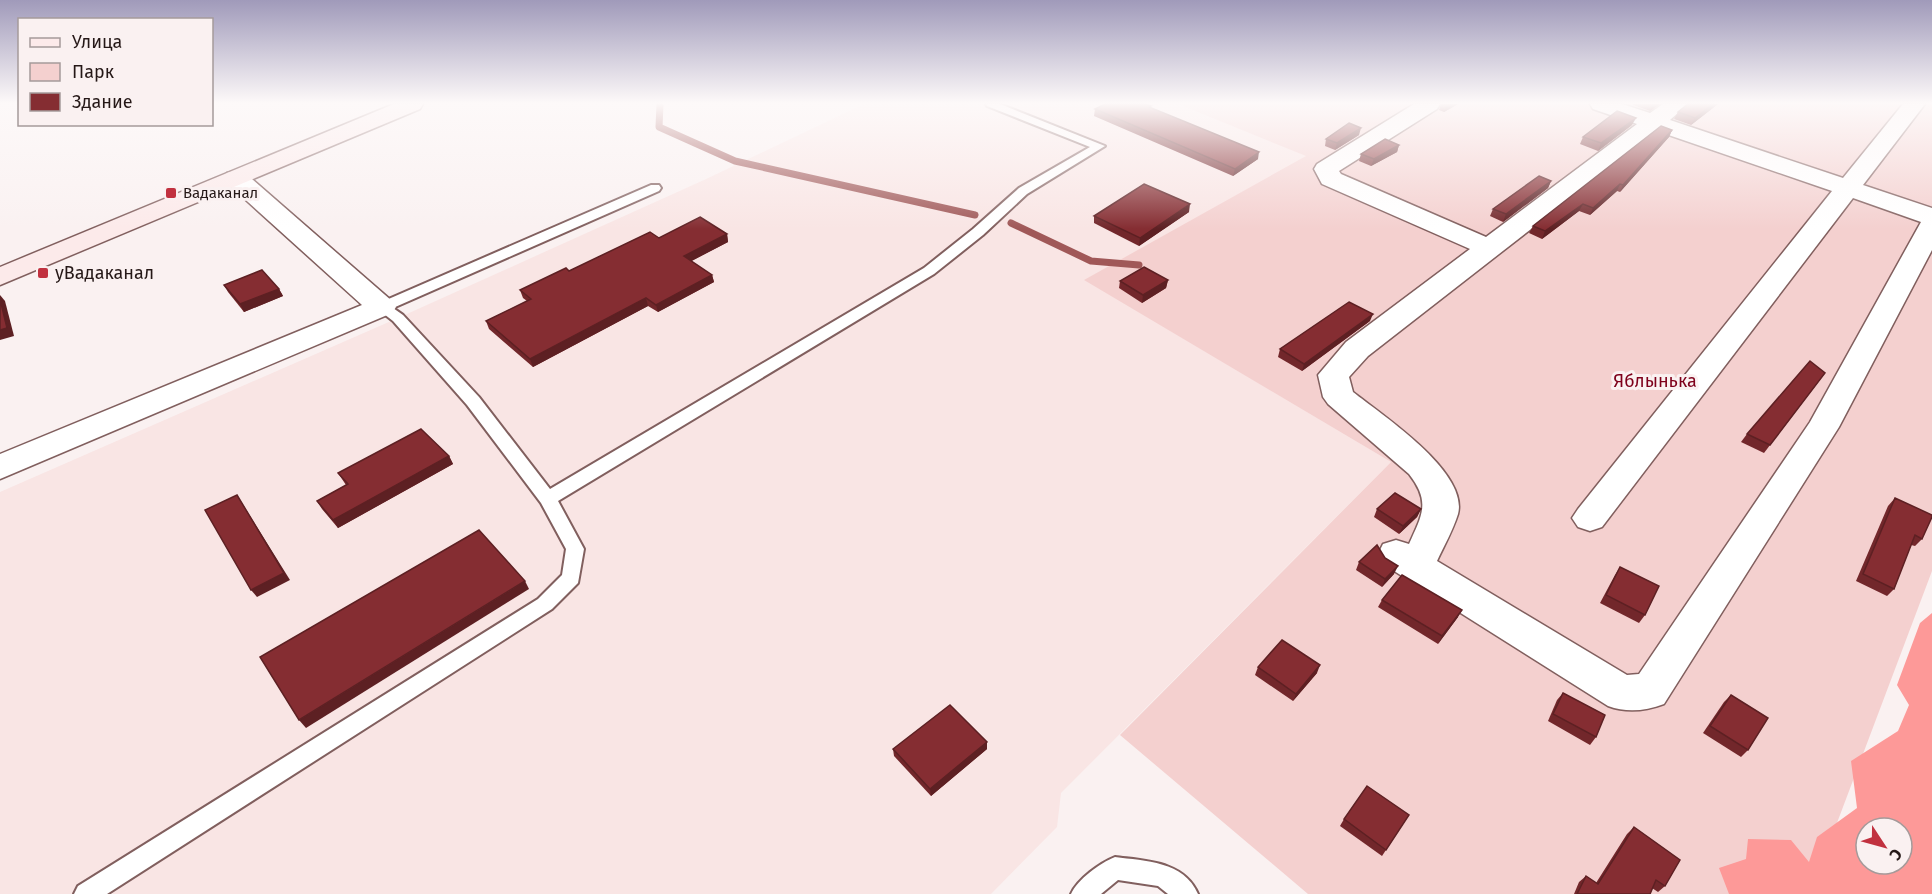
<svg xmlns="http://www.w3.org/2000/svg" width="1932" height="894" viewBox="0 0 1932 894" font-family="'Fira Sans',sans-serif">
	<rect width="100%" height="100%" fill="#faf1f1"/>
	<path fill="#f9e5e4" d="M864,104h314l129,52 -222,124 306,182 -330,331 -4,34 -66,67h-991v-402l398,-174 306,-138z"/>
	<path fill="#f4d0cf" d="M1178,104h754v467l-109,289 -29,34h-486l-188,-159 271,-273 -307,-182 222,-124z"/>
	<path fill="#fd9998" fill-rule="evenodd" d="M1932,613v281h-203l-10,-26 27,-9 2,-20 43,1 18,22 8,-25 40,-29 -6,-47 47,-30 11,-26 -12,-20 23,-62zM1866,828h36v36h-36z"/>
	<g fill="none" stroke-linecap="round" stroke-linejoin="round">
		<g stroke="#a05858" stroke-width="7">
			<path d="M660,104l-1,23 76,34 240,54"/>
			<path d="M1011,223l80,38 48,4"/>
		</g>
		<defs>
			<g id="lane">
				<path d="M986,104h14l105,42 -78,48 -44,41 -49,39 -376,227 26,48 -6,34 -26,26 -445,285h-33l4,-8 460,-287 24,-24 4,-26 -25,-46 -74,-98 -74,-84 -18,-14 2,-3 274,-119h8l2,3 -2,3 -266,117 10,7 76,82 71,92 374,-221 49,-39 46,-41 71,-41 -103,-41z"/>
				<path d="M1115,857c30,4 69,4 83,37h-30l-10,-8 -40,-6 -17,14h-30c7,-15 29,-31 44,-37z"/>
			</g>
			<g id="street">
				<path d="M1414,104h26l-3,5 -98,62 2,3 145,63 151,-113 -44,-15 -3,-5h32l28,9 13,-9h25l-18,16 173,58 60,-74h22l-62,81 69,23v42l-93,177 -175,277c-19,7 -37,9 -56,2l-225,-142 -5,-10 5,-10 13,-4 13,4c13,-29 22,-42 0,-70l-81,-70 -5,-7 -5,-22 28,-33 124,-93 -148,-65 -8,-15 3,-5zM1657,131l175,60 -254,318 -6,9 6,9 12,4 12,-4 251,-329 68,24 -111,200 -171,252 -12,1 -190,-114c7,-15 16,-31 21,-47 11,-42 -76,-99 -105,-122l-4,-15 19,-21z"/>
				<path d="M236,171l9,2 147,128 4,6 -4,6 -392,166v-25l362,-149 -135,-122 -3,-5 3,-5z"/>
			</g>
			<path id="secondary" d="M394,104h29l-3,5 -420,176v-18z"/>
		</defs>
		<use href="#lane" stroke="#815f5e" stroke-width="4"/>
		<use href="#street" stroke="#815f5e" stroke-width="3"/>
		<use href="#secondary" stroke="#815f5e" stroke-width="3"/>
		<use href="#lane" fill="#fff" fill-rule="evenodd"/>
		<use href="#street" fill="#fff" fill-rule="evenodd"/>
		<use href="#secondary" fill="#fceaea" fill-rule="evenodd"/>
	</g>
	<g fill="#72272b">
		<path d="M1441,104h17l-14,8 -5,-2z"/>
		<path d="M1633,104h27l-10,7 -17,-6z"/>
		<path d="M1688,104h30l-27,21 -17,-6 4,-7z"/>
		<path d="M1151,106l-1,2 108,51 -25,17 -139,-60 1,-7z"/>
		<path d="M1632,125l-34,26 -18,-7 3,-7z"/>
		<path d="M1672,130l-3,7 -49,55 -3,-1 -27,24 -11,-4 -37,28 -13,-6 4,-7z"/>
		<path d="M1359,135l-24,15 -10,-4 1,-7z"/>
		<path d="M1399,145l-2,7 -26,14 -12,-5 2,-7z"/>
		<path d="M1551,181l-3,7 -45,34 -13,-6 3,-7z"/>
		<path d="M1189,212l-50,34 -45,-23v-7z"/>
		<path d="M727,234l1,8 -37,19 21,14 2,7 -56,30 -10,-6 -115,61 -44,-38 -3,-8 41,-20 -4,-3 -3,-8 49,-19 90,-33z"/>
		<path d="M1168,280l-2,8 -24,15 -23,-15 1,-7z"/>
		<path d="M224,285l55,4 4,7 -39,16 -16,-20z"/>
		<path d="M1370,321l-68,50 -24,-14 2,-8z"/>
		<path d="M1825,373l-61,80 -23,-11 6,-8z"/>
		<path d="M449,456l4,8 -115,64 -16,-19 -5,-8 29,-16 -8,-12z"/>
		<path d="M1895,498l27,41 -7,7 -4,-1 -17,44 -7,7 -31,-15 32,-75z"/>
		<path d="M1377,509h44l-4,8 -18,17 -25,-17z"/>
		<path d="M1359,562l35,12 -12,13 -26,-17z"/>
		<path d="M1620,567l25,48 -6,8 -39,-20 15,-28z"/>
		<path d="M1382,600l76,17 -20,27 -60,-37z"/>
		<path d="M1258,667l59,6 -24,28 -38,-26z"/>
		<path d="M1563,693l33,44 -6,8 -42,-24 9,-21z"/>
		<path d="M1731,695l17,55 -7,7 -38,-24 21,-31z"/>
		<path d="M987,742v7l-56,47 -37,-40 -1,-7z"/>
		<path d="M1409,815l-27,41 -42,-30 4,-7z"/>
		<path d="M1634,827l31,59 -7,6 -6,-4 -2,6h-76l5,-12 7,-6 10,7 31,-49z"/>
	</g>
	<g fill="#5d2023">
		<path d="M1449,104h9l-14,8 2,-6z"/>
		<path d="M1653,104h7l-10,7z"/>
		<path d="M1713,104h5l-27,21 4,-7z"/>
		<path d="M1636,118l-4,7 -34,26 3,-8z"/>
		<path d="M1361,128l-2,7 -24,15 2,-7z"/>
		<path d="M1672,130l-3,7 -49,55 3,-7z"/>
		<path d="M1399,145l-2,7 -26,14 3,-7z"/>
		<path d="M1259,152l-1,7 -25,17 2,-7z"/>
		<path d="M1551,181l-3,7 -45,34 3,-8z"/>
		<path d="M1620,184l-3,7 -27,24 3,-7z"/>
		<path d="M1190,204l-1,8 -50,34 1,-8z"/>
		<path d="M1583,204l-4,7 -37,28 3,-8z"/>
		<path d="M727,234l1,8 -42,22 -2,-8z"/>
		<path d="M712,275l2,7 -56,30 -2,-7z"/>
		<path d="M1168,280l-2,8 -24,15 1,-8z"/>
		<path d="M279,289l4,7 -39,16 -4,-8z"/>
		<path d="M0,295l5,6 9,35 -14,4z"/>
		<path d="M646,298l2,8 -115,61 -3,-8z"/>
		<path d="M1373,314l-3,7 -68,50 2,-7z"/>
		<path d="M449,456l4,8 -115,64 -5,-8z"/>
		<path d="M237,495l53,85 -33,17 -6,-7z"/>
		<path d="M1421,509l-4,8 -18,17 4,-8z"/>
		<path d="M1398,566l-4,8 -12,13 3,-8z"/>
		<path d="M525,581l4,8 -223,139 -7,-8z"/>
		<path d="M1462,610l-4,7 -20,27 4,-8z"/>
		<path d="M1320,665l-3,8 -24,28 3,-7z"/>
		<path d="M987,742v7l-56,47 -1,-7z"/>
	</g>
	<g fill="#852d32" stroke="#5d2023" stroke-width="1.5">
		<path d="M1105,104h40l6,2 -2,1 110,45 -24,17 -140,-60z"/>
		<path d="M1688,104h25l-18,14 -17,-6z"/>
		<path d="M1617,111l19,7 -35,25 -18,-6z"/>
		<path d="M1349,123l12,5 -24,15 -11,-4z"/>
		<path d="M1661,126l11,4 -49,55 -3,-1 -27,24 -10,-4 -38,27 -12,-5z"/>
		<path d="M1385,139l14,6 -25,14 -13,-5z"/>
		<path d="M1539,176l12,5 -45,33 -13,-5z"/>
		<path d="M1144,184l46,20 -50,34 -46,-22z"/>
		<path d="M700,217l27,17 -43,22 28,19 -56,30 -10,-7 -116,61 -44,-38 45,-22 -11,-9 46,-22 3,3 81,-39 9,6z"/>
		<path d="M1144,267l24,13 -25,15 -23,-14z"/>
		<path d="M262,270l17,19 -39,15 -16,-19z"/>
		<path d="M0,299l7,29 -7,2z"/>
		<path d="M1349,302l24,12 -69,50 -24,-15z"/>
		<path d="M1810,361l15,12 -55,72 -23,-11z"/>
		<path d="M421,429l28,27 -116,64 -16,-19 31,-17 -10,-11z"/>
		<path d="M1395,493l26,16 -18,17 -26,-17z"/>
		<path d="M237,495l47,78 -33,17 -46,-80z"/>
		<path d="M1895,498l37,17v2l-10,22 -7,-4 -21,54 -31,-15z"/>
		<path d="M479,530l46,51 -226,139 -39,-63z"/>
		<path d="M1377,545l8,13 13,8 -13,13 -26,-17z"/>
		<path d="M1620,567l39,19 -14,29 -39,-20z"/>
		<path d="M1402,575l60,35 -20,26 -60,-36z"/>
		<path d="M1282,640l38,25 -24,29 -38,-27z"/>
		<path d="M1563,693l42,22 -9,22 -43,-23z"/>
		<path d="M1731,695l37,23 -20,32 -38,-24z"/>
		<path d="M950,705l37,37 -57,47 -37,-40z"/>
		<path d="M1367,786l42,29 -23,35 -42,-31z"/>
		<path d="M1634,827l46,33 -15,26 -9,-6 -6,14h-73l9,-18 12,8z"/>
	</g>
	<linearGradient id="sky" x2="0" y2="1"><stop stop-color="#a09aba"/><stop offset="0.45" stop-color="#fdf9f9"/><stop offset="1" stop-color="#fdf9f9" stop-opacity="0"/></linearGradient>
	<rect width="1932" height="229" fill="url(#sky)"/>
	<g fill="#c1313f" stroke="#faf1f1" stroke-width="2">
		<rect x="165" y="187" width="12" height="12" rx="3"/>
		<rect x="37" y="267" width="12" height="12" rx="3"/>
	</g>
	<g text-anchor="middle" stroke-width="6" stroke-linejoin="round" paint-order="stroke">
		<g font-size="15" fill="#251817" stroke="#faf1f1" text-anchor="start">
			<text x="183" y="198">Вадаканал</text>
		</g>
		<g font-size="18" fill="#251817" stroke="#faf1f1" text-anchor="start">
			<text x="55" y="279">уВадаканал</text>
		</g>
		<g font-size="18" fill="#7e001b" stroke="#faf1f1">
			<text x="1655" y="387">Яблынька</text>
		</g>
	</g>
	<rect x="18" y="18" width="195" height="108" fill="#faf1f1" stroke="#a59a9a" stroke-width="1.5"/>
	<rect x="30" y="38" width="30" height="9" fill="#fceaea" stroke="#a59a9a" stroke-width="1.5"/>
	<text x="72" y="48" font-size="18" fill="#251817">Улица</text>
	<rect x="30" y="63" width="30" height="18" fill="#f4d0cf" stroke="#a59a9a" stroke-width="1.5"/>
	<text x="72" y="78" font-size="18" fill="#251817">Парк</text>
	<rect x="30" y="93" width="30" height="18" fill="#852d32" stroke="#a59a9a" stroke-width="1.5"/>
	<text x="72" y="108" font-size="18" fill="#251817">Здание</text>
	<g transform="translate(1884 846) rotate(126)"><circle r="28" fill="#faf1f1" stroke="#a59a9a" stroke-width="1.5"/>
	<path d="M0-4.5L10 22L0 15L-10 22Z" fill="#c1313f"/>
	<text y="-9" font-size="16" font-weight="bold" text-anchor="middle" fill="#251817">С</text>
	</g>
</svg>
